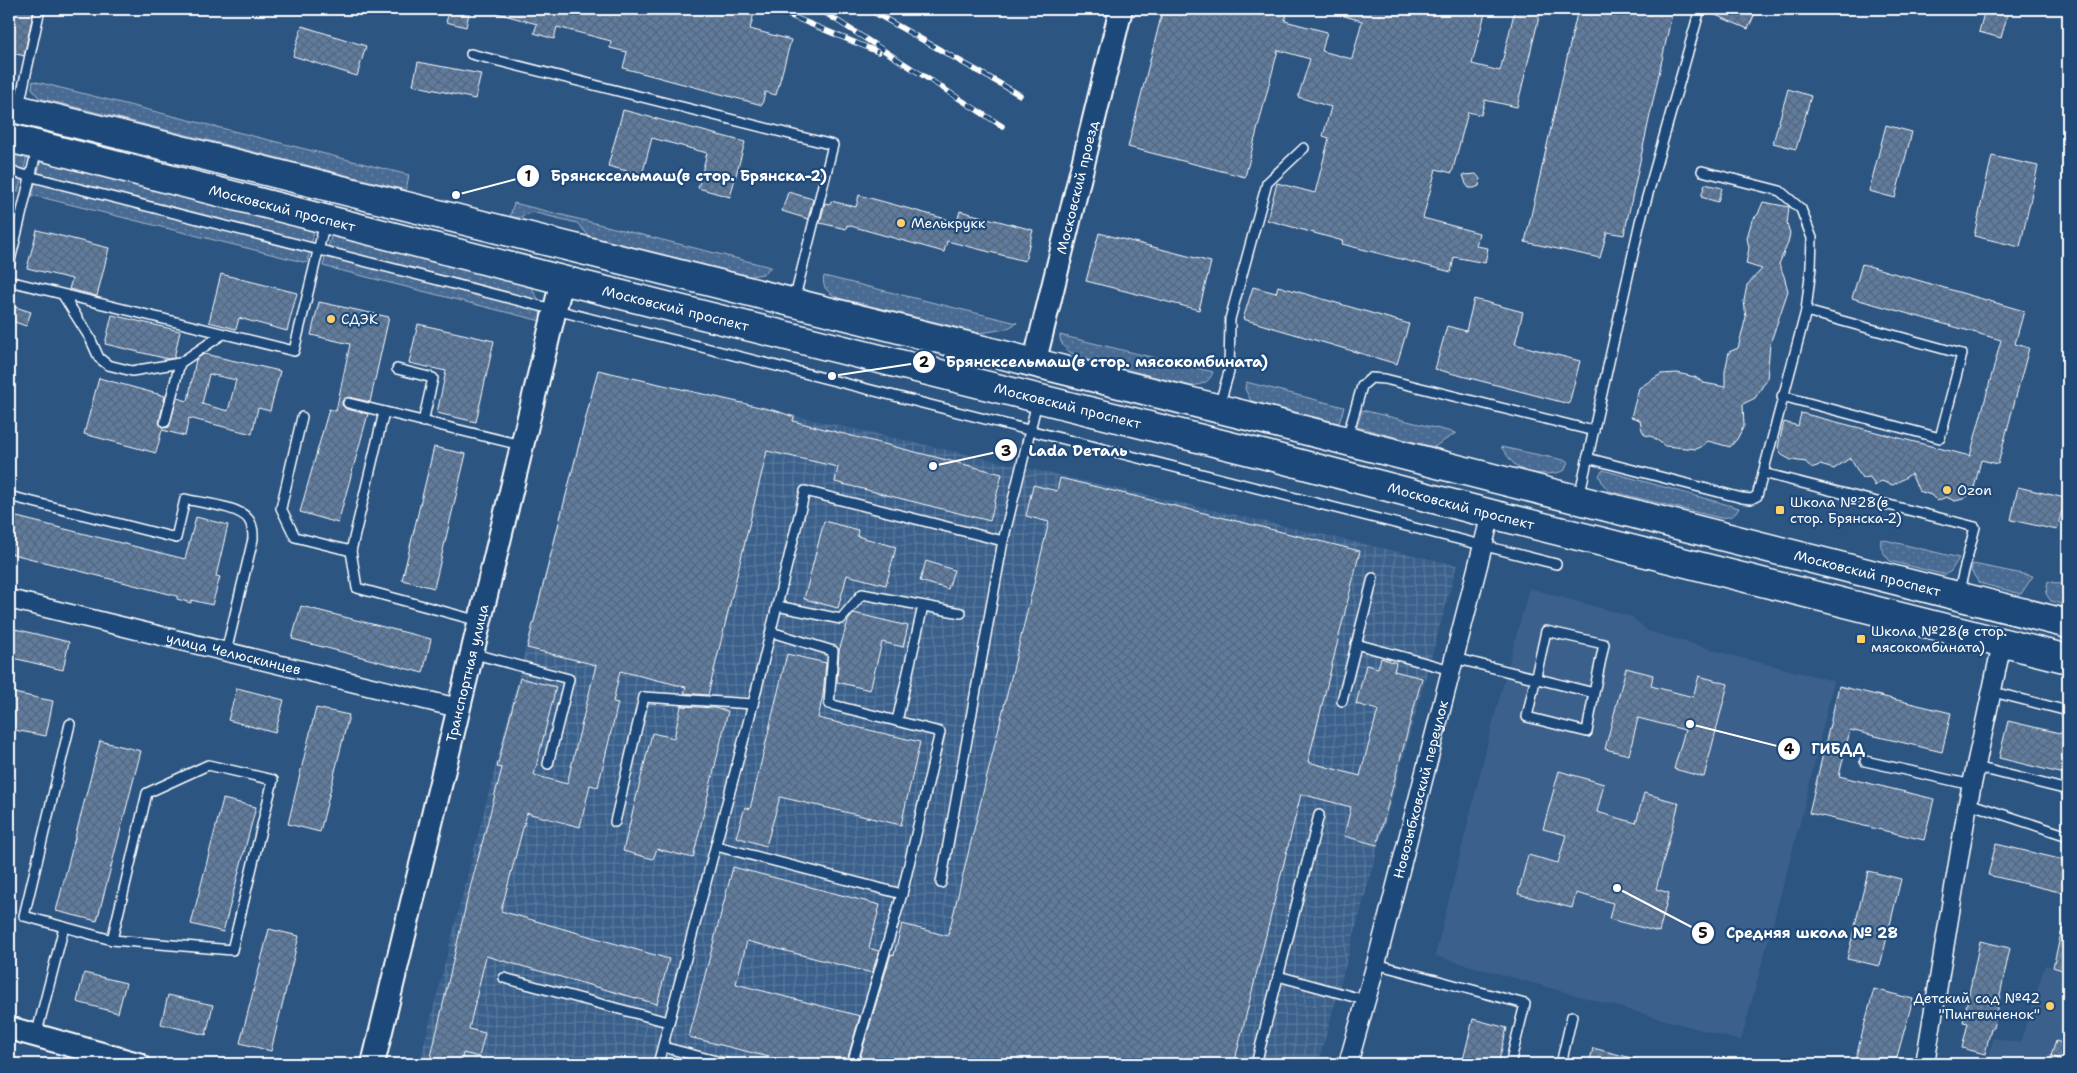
<svg xmlns="http://www.w3.org/2000/svg" width="2077" height="1073" viewBox="0 0 2077 1073" font-family="'Shantell Sans',sans-serif">
	<defs>
		<pattern id="industrial-grid" width="8" height="8" patternUnits="userSpaceOnUse" patternTransform="scale(1.25)"><rect width="8" height="8" fill="#3b618b"/><path d="M0 4h8M4 0v8" fill="none" stroke="#58799c"/></pattern>
		<pattern id="grass-dots" width="8" height="8" patternUnits="userSpaceOnUse" patternTransform="scale(1.25)"><rect width="8" height="8" fill="#486b92"/><path d="M2 2h.1M6 6h.1" fill="none" stroke="#6381a2" stroke-width="1.8" stroke-linecap="round"/></pattern>
		<pattern id="building-cross-hatch" width="8" height="8" patternUnits="userSpaceOnUse" patternTransform="scale(1.25)"><rect width="8" height="8" fill="#5e7c9f"/><path d="M0 0l8 8M0 8l8-8" fill="none" stroke="#56667a"/></pattern>
	</defs>
	<rect width="100%" height="100%" fill="#2c5582"/>
	<filter id="ink" filterUnits="userSpaceOnUse"><feTurbulence type="fractalNoise" baseFrequency=".02" numOctaves="2"/><feDisplacementMap in="SourceGraphic" scale="10" xChannelSelector="R" yChannelSelector="G"/><feConvolveMatrix kernelMatrix="1 2 1 2 8 2 1 2 1" color-interpolation-filters="sRGB"/></filter>
	<g filter="url(#ink)">
		<g fill="#3b618b">
			<path d="M1529,588l103,29 16,14 90,26 96,24 -33,138 -60,222 -306,-85 55,-223z"/>
			<path d="M2045,965l23,7v92h-80l5,-26 27,5z"/>
		</g>
		<path fill="url(#industrial-grid)" d="M597,371l860,194 -139,499h-899z"/>
		<g fill="url(#grass-dots)" stroke="#a4b5c8">
			<path d="M33,81l376,94 -3,15 -367,-92 -7,-10z"/>
			<path d="M9,153l18,4 -9,35 -9,-3z"/>
			<path d="M41,161l274,67 -8,35 -275,-68z"/>
			<path d="M514,203l257,64 -8,7 -13,2 -161,-40 -12,-13 -45,-11 -14,6 -8,-2z"/>
			<path d="M332,233l196,49 11,18 2,21 -218,-55z"/>
			<path d="M824,276l193,47 -11,6 -26,4 -142,-35c-9,-5 -17,-10 -14,-22z"/>
			<path d="M1060,335l153,37c-4,11 -10,12 -21,14l-112,-28c-10,-5 -21,-12 -20,-23z"/>
			<path d="M1246,382l98,25 -5,16 -88,-22 -6,-12z"/>
			<path d="M1362,410l94,23 -22,14 -77,-20z"/>
			<path d="M1501,447l67,14 -3,9c-11,6 -35,5 -46,-2 -7,-4 -13,-15 -18,-21z"/>
			<path d="M1603,470l136,38c-4,9 -10,9 -19,10l-111,-27 -6,-7 -4,-9z"/>
			<path d="M1881,539l78,19 -8,13 -6,4 -55,-14c-6,-7 -11,-13 -9,-22z"/>
			<path d="M1973,564l60,12 -12,18 -42,-11 -8,-12z"/>
			<path d="M2048,581l20,5v20l-17,-5 -5,-7z"/>
		</g>
		<g fill="url(#building-cross-hatch)" stroke="#fff" fill-rule="evenodd">
			<path d="M9,9h25l-10,47 -15,-4z"/>
			<path d="M450,9h20l-4,18 -20,-5z"/>
			<path d="M498,9h172l17,4 1,-4h67l-5,20 41,11 -15,55 -11,-3 -3,13 -139,-37 4,-16 -17,-4 1,-7 -54,-14 -3,12 -20,-6 3,-9 -40,-11z"/>
			<path d="M1163,9h125l-3,12 42,11 -5,19 30,8 10,-38 -28,-8v-4h152l-14,55 28,7 15,-62h26l-24,98 -32,-7 -4,15 -13,-3 -16,61 -16,-4 -13,49 56,15 -3,13 12,2 -3,15 -31,-6 -3,15 -109,-28 1,-3 -76,-21 10,-37 38,10 14,-55 -6,-2 8,-29 -33,-10 12,-38 -32,-9 -33,127 -117,-30z"/>
			<path d="M1578,9h95l-49,226 -17,-3 -7,26 -75,-16z"/>
			<path d="M1706,9h51l-9,20 -42,-18z"/>
			<path d="M1985,9h24l-8,29 -22,-6z"/>
			<path d="M302,26l64,20 -9,30 -64,-20z"/>
			<path d="M418,62l63,12 -6,25 -62,-14z"/>
			<path d="M1788,89l23,7 -15,53 -23,-6z"/>
			<path d="M623,110l122,32 -15,55 -32,-9 9,-35 -55,-15 -10,37 -34,-9z"/>
			<path d="M1886,125l26,7 -17,66 -26,-7z"/>
			<path d="M1992,156l46,10 -18,81 -46,-11z"/>
			<path d="M1476,174l4,5 -1,7 -5,2h-5l-3,-4 -3,-9z"/>
			<path d="M1705,184l17,4 -4,14 -17,-5z"/>
			<path d="M788,192l25,7 -5,20 -26,-8z"/>
			<path d="M859,195l98,27 3,-11 73,19 -8,31 -78,-20 -3,11 -97,-27 -1,4 -26,-6 5,-20 5,1 1,-3 25,6z"/>
			<path d="M1763,202l26,5 -2,17 3,9 -2,10 -9,21 5,12 4,15 -18,53 -3,35 -12,19 -12,6 1,22 -7,13 -7,8 -22,-6 -7,6 -5,2 -31,-3 -12,-9 -8,-2 -3,-5 -2,-10 -9,-3 8,-29 22,-14 16,-1 18,4 9,6 21,4v-16l4,-19 9,-4 8,-31 -2,-16 3,-16 15,-16 -16,-5 3,-16 -2,-10 5,-18 6,-6z"/>
			<path d="M37,230l72,18 -12,48 -28,-7 3,-10 -45,-11z"/>
			<path d="M1099,233l112,29 -12,48 -113,-29z"/>
			<path d="M1862,264l162,47 -9,33 14,4 -31,116 -17,-4 -8,32 -10,7 -8,2 -9,-4 -9,4 -6,-6 -12,-4 -8,-17 -18,11 -12,-4 -6,5 -5,-9 -8,1 -12,-20 -16,11 -14,-4 -9,3 -5,-6 -15,-2 -9,-5 -4,-8 6,-25 14,4 3,-13 169,43 31,-116 -149,-42z"/>
			<path d="M221,274l76,19 -10,38 -48,-13 -3,11 -27,-7z"/>
			<path d="M1278,286l131,38 -12,40 -154,-45 10,-32 23,6z"/>
			<path d="M1474,299l49,13 -8,32 65,17 -11,43 -134,-35 12,-43 19,5z"/>
			<path d="M319,302l70,15 -19,85 -21,-5 -7,4v4l4,4 22,5 -30,109 -38,-11 29,-103 7,2 14,-67 -39,-9z"/>
			<path d="M9,305l22,7 -5,14 -17,-6z"/>
			<path d="M112,315l68,16 -6,27 -6,1 -63,-15z"/>
			<path d="M418,324l76,17 -18,81 -39,-9 9,-42 -37,-8z"/>
			<path d="M204,354l76,17 -10,40 -12,-3 -6,26 -63,-16 -4,18 -23,-6 -6,23 -72,-19 15,-56 66,18 -6,27 4,5 6,-1 8,-29 11,3 8,-42zM209,374l27,6 -8,31 -26,-7z"/>
			<path d="M598,370l179,41 17,6 -1,4 209,53 -12,47 -155,-39 3,-15 -71,-16 -59,244 -24,-2 2,-6 -66,-16 -7,31 5,1 -20,84 -8,-2 -10,42 -53,-14 -26,98 168,48 -12,45 -171,-48 -17,73 16,4 -6,24 -16,-4 -2,11h-19l-12,-3 38,-165 34,-128 -5,-1 23,-89 36,9 -22,88 33,9 29,-119 -69,-17z"/>
			<path d="M434,447l32,7 -32,134 -32,-8z"/>
			<path d="M1060,478l300,73 -52,211 52,14 18,-66 -22,-6 10,-39 12,3 3,-10 15,5 -2,8 28,7 -45,167 -33,-9 7,-29 -50,-13 -67,270h-376l33,-110 3,1 8,-31 46,12 101,-414 -23,-6 7,-31 24,6z"/>
			<path d="M2018,487l47,11 -8,32 -46,-10z"/>
			<path d="M9,515l176,44 11,-42 32,8 -12,51 4,1 -8,28 -21,-5v3l-14,-4v-3l-168,-43z"/>
			<path d="M824,521l34,9 -1,6 39,11 -10,38 -39,-10 -9,33 -34,-9z"/>
			<path d="M926,561l28,9 -6,19 -28,-8z"/>
			<path d="M301,606l130,33 -8,34 -131,-34z"/>
			<path d="M854,613l54,13 -5,21 -21,-5 -12,48 -33,-8 2,-31 9,-30z"/>
			<path d="M15,629l54,13 -6,28 -54,-13z"/>
			<path d="M787,654l39,9 -3,32 -5,23 102,24 -19,83 -121,-28 -14,49 -30,-9 9,-30 5,2z"/>
			<path d="M1626,668l27,7 -2,11 42,11 6,-21 29,8 -24,93 -30,-8 11,-39 -47,-12 -9,37 -24,-6z"/>
			<path d="M1839,686l112,27 -9,39 -92,-22 -11,46 95,23 -10,41 -115,-27z"/>
			<path d="M237,688l47,12 -9,33 -47,-13z"/>
			<path d="M9,692l44,9 -7,35 -37,-7z"/>
			<path d="M681,706l33,2 14,3 -35,147 -36,-9 -4,10 -30,-8 29,-118 22,5z"/>
			<path d="M316,708l33,7 -29,117 -32,-8z"/>
			<path d="M2008,721l60,14v40l-69,-17z"/>
			<path d="M100,741l41,10 -44,170 -41,-10z"/>
			<path d="M1559,771l45,13 -7,28 39,11 8,-30 35,10 -23,86 13,4 -10,39 -50,-13 4,-16 -37,-10 -4,15 -54,-14 10,-39 30,8 8,-28 -23,-6z"/>
			<path d="M223,799l33,8 -33,125 -32,-8z"/>
			<path d="M1996,844l72,17v33l-80,-19z"/>
			<path d="M733,867l147,38 -11,43 10,3 -7,22 -125,-32 -11,43 124,32 -14,48h-49l-108,-27z"/>
			<path d="M1868,871l33,8 -21,87 -33,-7z"/>
			<path d="M2063,925l5,1v46l-15,-5z"/>
			<path d="M269,929l30,7 -28,115 -31,-8z"/>
			<path d="M1980,941l30,7 -17,80h-2l-6,26 -23,-6 6,-25 -5,-1z"/>
			<path d="M84,973l42,10 -8,30 -41,-11z"/>
			<path d="M1874,989l39,10 -18,65h-41z"/>
			<path d="M168,995l45,10 -7,30 -45,-11z"/>
			<path d="M1473,1019l34,9 -9,36h-36z"/>
			<path d="M2056,1041l12,4v17l-17,-6z"/>
			<path d="M1593,1048l46,12v4h-50z"/>
		</g>
		<g fill="none" stroke-linecap="round" stroke-linejoin="round">
			<defs>
				<g id="service">
					<path d="M471,54l362,91 -39,156"/>
					<path d="M19,106l21,-97"/>
					<path d="M9,171c515,130 1030,264 1547,393"/>
					<path d="M9,265l28,-116"/>
					<path d="M9,281l285,70 31,-129"/>
					<path d="M63,295l27,43 9,20 9,7 24,6 48,-8 43,-29"/>
					<path d="M397,369l36,9 -10,44"/>
					<path d="M1782,396l158,42 22,-84 -156,-43"/>
					<path d="M348,403l173,42"/>
					<path d="M1219,406l10,-34 1,-53 37,-136 37,-35"/>
					<path d="M384,412l-33,139 6,37 122,33"/>
					<path d="M302,417l-21,91 14,29 56,14"/>
					<path d="M165,422l15,-59"/>
					<path d="M1347,438l15,-52 9,-8 14,1 209,52"/>
					<path d="M1587,458l155,40 9,1 6,-3 49,-185 5,-44 1,-29 -11,-29 -21,-18 -78,-20"/>
					<path d="M1763,473l212,54 -17,67"/>
					<path d="M9,496l167,42 9,-39c16,4 55,7 64,21 4,6 4,12 4,19l-27,113"/>
					<path d="M1579,497l61,-275 60,-213"/>
					<path d="M1003,541l34,-139"/>
					<path d="M777,606l64,13 21,-25 99,19"/>
					<path d="M771,632l62,19 -4,53 111,28 -38,162"/>
					<path d="M1356,644l95,26"/>
					<path d="M471,653l98,26 -21,85"/>
					<path d="M1454,658l140,35 10,-49 -58,-13 -19,86 60,15 7,-39"/>
					<path d="M1993,692l75,19"/>
					<path d="M1342,701l31,-123"/>
					<path d="M897,721l26,-115"/>
					<path d="M70,724l-46,192 88,24 35,-147 61,-28 65,15 -41,170 -120,-10"/>
					<path d="M1865,761l107,24"/>
					<path d="M1976,767l92,23"/>
					<path d="M1968,803l100,33"/>
					<path d="M615,822l29,-125 109,7"/>
					<path d="M716,846l186,48 -50,170"/>
					<path d="M1376,964l149,40 -15,60"/>
					<path d="M1278,976l87,24"/>
					<path d="M504,978l164,44"/>
					<path d="M36,1036l28,-109"/>
					<path d="M663,1047l65,17"/>
					<path d="M658,1064l95,-360 52,-213 198,50 -62,342"/>
					<path d="M1256,1064l63,-249"/>
					<path d="M1561,1064l11,-48"/>
				</g>
				<g id="minor">
					<path id="s1" d="M9,599l449,109"/>
					<path id="s2" d="M1348,1064l28,-100 115,-450"/>
					<path d="M1925,1064l43,-261 34,-160"/>
				</g>
				<g id="tertiary">
					<path id="s3" d="M1034,364l87,-355"/>
					<path d="M9,1028l129,36"/>
					<path id="s4" d="M373,1064l189,-784"/>
				</g>
				<g id="primary">
					<path id="s5" d="M9,107l1267,316 792,201"/>
					<path id="s6" d="M9,138l553,142 708,176 221,58 577,145"/>
				</g>
			</defs>
			<use href="#service" stroke="#fff" stroke-width="12"/>
			<use href="#minor" stroke="#fff" stroke-width="21"/>
			<use href="#tertiary" stroke="#fff" stroke-width="26"/>
			<use href="#primary" stroke="#fff" stroke-width="31"/>
			<use href="#service" stroke="#1f4a7a" stroke-width="9"/>
			<use href="#minor" stroke="#1f4a7a" stroke-width="18"/>
			<use href="#tertiary" stroke="#1f4a7a" stroke-width="22"/>
			<use href="#primary" stroke="#1f4a7a" stroke-width="28"/>
			<defs>
				<g id="rail">
					<path d="M774,9l104,43"/>
					<path d="M819,9l183,117"/>
					<path d="M868,9l152,86"/>
				</g>
			</defs>
			<use href="#rail" stroke="#fff" stroke-width="5.5"/>
			<use href="#rail" stroke="#1f4a7a" stroke-width="4" stroke-dasharray="11" stroke-linecap="butt"/>
		</g>
	</g>
	<g fill="#ffd166" stroke="#1f4a7a" stroke-width="2">
		<circle cx="901" cy="223" r="5"/>
		<circle cx="331" cy="319" r="5"/>
		<circle cx="1947" cy="490" r="5"/>
		<rect x="1775" y="505" width="10" height="10" rx="2.5"/>
		<rect x="1856" y="634" width="10" height="10" rx="2.5"/>
		<circle cx="2050" cy="1006" r="5"/>
	</g>
	<g text-anchor="middle" stroke-width="4.5" stroke-linejoin="round" paint-order="stroke">
		<g font-size="14" fill="#fff" stroke="#1f4a7a">
			<text dy="5" stroke="none"><textPath href="#s3" startOffset="182">Московский проезд</textPath></text>
			<text dy="5" stroke="none"><textPath href="#s6" startOffset="282">Московский проспект</textPath></text>
			<text dy="5" stroke="none"><textPath href="#s6" startOffset="688">Московский проспект</textPath></text>
			<text dy="5" stroke="none"><textPath href="#s6" startOffset="1092">Московский проспект</textPath></text>
			<text dy="5" stroke="none"><textPath href="#s6" startOffset="1498">Московский проспект</textPath></text>
			<text dy="5" stroke="none"><textPath href="#s5" startOffset="1916">Московский проспект</textPath></text>
			<text dy="5" stroke="none"><textPath href="#s1" startOffset="231">улица Челюскинцев</textPath></text>
			<text dy="5" stroke="none"><textPath href="#s4" startOffset="402">Транспортная улица</textPath></text>
			<text dy="5" stroke="none"><textPath href="#s2" startOffset="284">Новозыбковский переулок</textPath></text>
		</g>
		<g font-size="14" fill="#fff" stroke="#1f4a7a" text-anchor="start">
			<text x="911" y="228">Мелькрукк</text>
			<text x="341" y="324">СДЭК</text>
			<text x="1957" y="495">Ozon</text>
			<text x="1790" y="507">Школа №28(в<tspan x="1790" dy="16">стор. Брянска-2)</tspan></text>
			<text x="1871" y="636">Школа №28(в стор.<tspan x="1871" dy="16">мясокомбината)</tspan></text>
			<text x="2040" y="1003" text-anchor="end">Детский сад №42<tspan x="2040" dy="16">"Пингвиненок"</tspan></text>
		</g>
	</g>
	<path fill="none" stroke="#fff" stroke-width="2" d="M456 195L528 176M832 376L924 362M933 466L1006 450M1690 724L1789 749M1617 888L1703 933"/>
	<g fill="#fff" stroke="#1f4a7a" stroke-width="2">
		<circle cx="456" cy="195" r="5"/>
		<circle cx="832" cy="376" r="5"/>
		<circle cx="933" cy="466" r="5"/>
		<circle cx="1690" cy="724" r="5"/>
		<circle cx="1617" cy="888" r="5"/>
		<circle cx="528" cy="176" r="12"/>
		<circle cx="924" cy="362" r="12"/>
		<circle cx="1006" cy="450" r="12"/>
		<circle cx="1789" cy="749" r="12"/>
		<circle cx="1703" cy="933" r="12"/>
	</g>
	<g font-size="15" text-anchor="middle" font-weight="bold" fill="#111">
		<text x="528" y="181">1</text>
		<text x="924" y="367">2</text>
		<text x="1006" y="456">3</text>
		<text x="1789" y="754">4</text>
		<text x="1703" y="938">5</text>
	</g>
	<g font-size="15" text-anchor="middle" font-weight="bold" fill="#fff" stroke="#1f4a7a" stroke-width="4.5" stroke-linejoin="round" paint-order="stroke">
		<text x="689" y="181">Брянсксельмаш(в стор. Брянска-2)</text>
		<text x="1107" y="367">Брянсксельмаш(в стор. мясокомбината)</text>
		<text x="1078" y="456">Lada Dеталь</text>
		<text x="1838" y="754">ГИБДД</text>
		<text x="1812" y="938">Средняя школа № 28</text>
	</g>
	<rect width="2077" height="1073" fill="none" stroke="#1f4a7a" stroke-width="30"/>
	<rect x="15" y="15" width="2047" height="1043" fill="none" stroke="#fff" stroke-width="2" filter="url(#ink)"/>
</svg>
